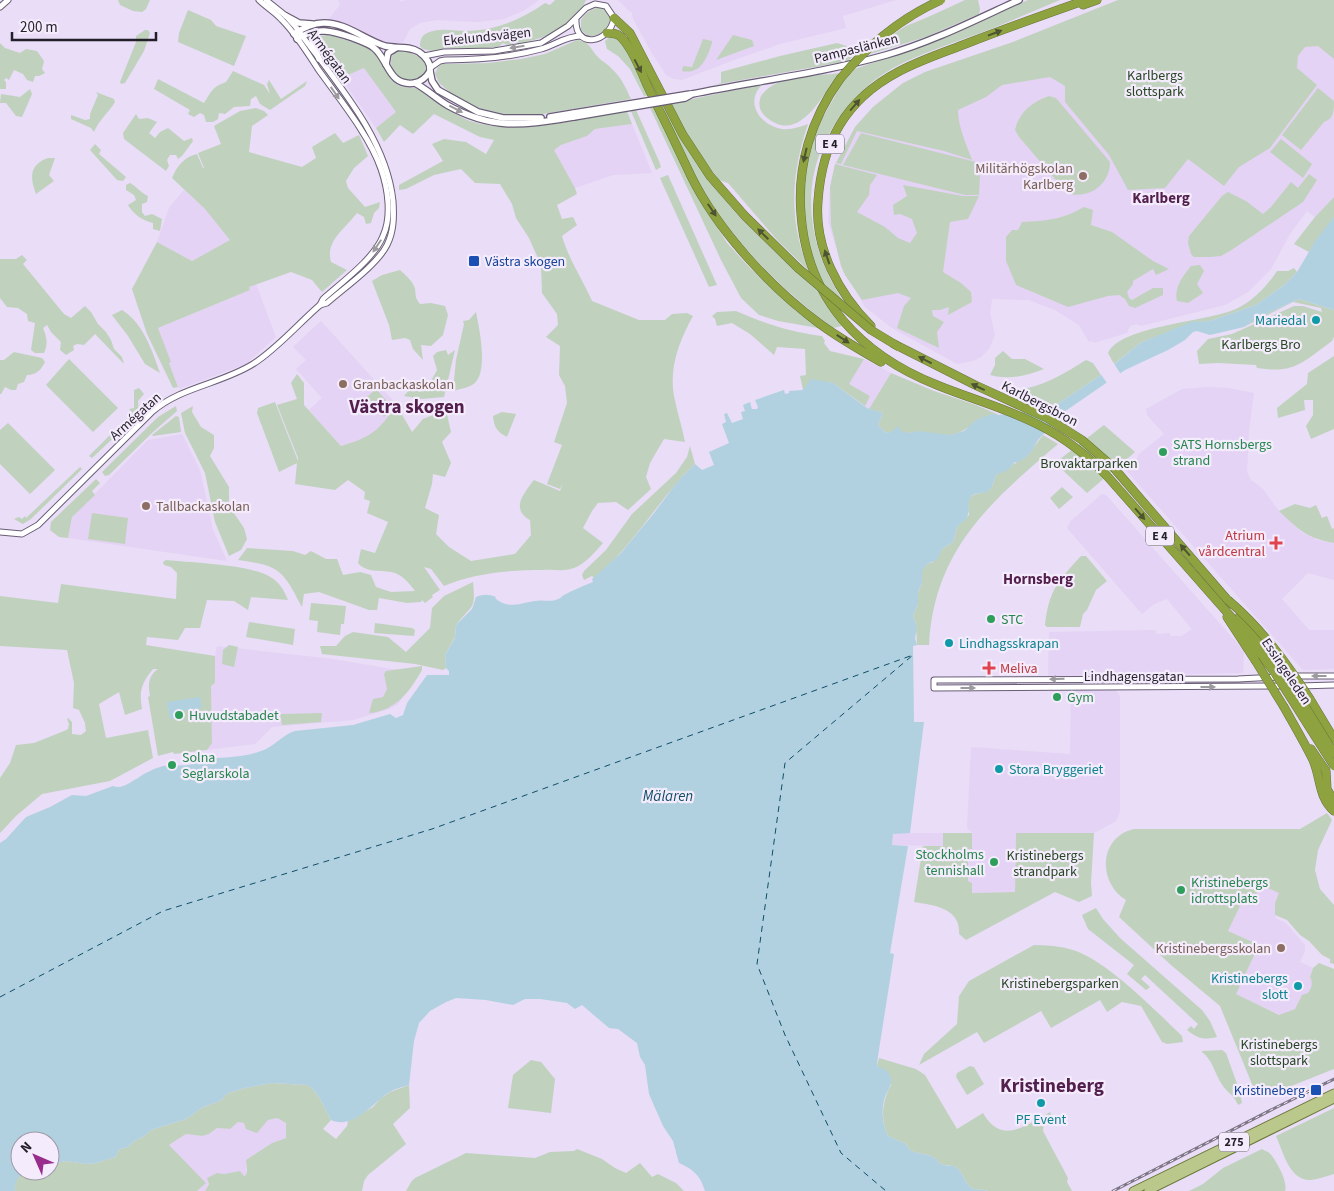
<svg xmlns="http://www.w3.org/2000/svg" width="1334" height="1191" viewBox="0 0 1334 1191" font-family="'Source Sans 3',sans-serif">
	<rect width="100%" height="100%" fill="#e9ddf7"/>
	<g fill="#e4d3f4">
		<path d="M338,0h62l1,2 5,-2h133l-14,10 -21,9 -28,3 -39,-2 -17,3 -10,6 -7,13 -6,2 -15,-2 -55,-21 13,-16z"/>
		<path d="M618,0h278l-53,16 3,12 -66,16 -38,13 -60,23 -8,-1 -8,-4 -13,-20 -20,-36 -1,-7 -3,-1z"/>
		<path d="M1118,0h216v197l-19,20 -8,-6 -17,23 -19,35 -23,23 -23,13 -84,21 -4,-2 -7,2 -3,7 -33,10 -2,-2 -3,1 -10,-17 -24,-15 -26,-10 -37,-1 -2,14 5,22 -6,14 -8,8 -8,4 -16,3 -65,-36 -27,-21 -12,-21 -8,-11 -17,-53 2,-35 5,-23 20,-37 18,-20 30,-24 22,-11 88,-30z"/>
		<path d="M364,68l33,44 -21,16 -35,-50z"/>
		<path d="M632,124l20,49 -39,2 -38,13 -22,-38 8,-5 26,-9 8,-7z"/>
		<path d="M184,190l21,19 26,31 -39,21 -35,-19 12,-34z"/>
		<path d="M256,284l20,53 -30,27 -67,25 -10,-27 1,-1 -12,-33 92,-38 -1,-3z"/>
		<path d="M321,321l75,83 -9,16 -17,16 -29,10 -32,-36 13,-12 -26,-29 10,-9 -13,-13z"/>
		<path d="M864,359l27,14 -22,36 -4,-3 4,-10 -21,-12z"/>
		<path d="M1207,387l21,1 26,5 -5,37 -2,42 4,8 12,9 16,22 22,21 16,8 17,3v37l-26,-7 -26,26 27,31h25v39l-31,1 -177,-200 9,-8 4,-8 25,-20 -17,-19 -1,-6 36,-20z"/>
		<path d="M182,434l18,36 13,60 14,31 -159,-23 4,-21 76,-77z"/>
		<path d="M1102,494l4,1 138,156 -1,22 -195,4 1,-45 106,-2 2,4 13,-1v3h12l10,-7 -25,-30 -13,5 -12,10 -75,-86 3,-6z"/>
		<path d="M217,646l116,13 77,13 1,11 -10,17 -4,5 -8,4 -36,11 -81,7 -17,17 -48,6 5,-7 -1,-57 4,-3v-27z"/>
		<path d="M1071,690h45l4,6v115l-2,6 -3,5 -21,11h-78l-1,59 -44,1 -3,-12v-32l4,-16 -5,-5 4,-81 99,7z"/>
		<path d="M893,833h50v13l-51,-1z"/>
		<path d="M1261,885l19,8 -5,10v15l11,5 19,22v6l-5,11 13,6 -3,9 2,5v5l-4,6 -13,16 -15,6 -44,-21 -8,-63 14,-29 8,4z"/>
		<path d="M277,1118l9,5v15l-14,5 -26,17v15l-2,1 -4,-5 -16,3 -7,-1 -6,4 -6,14h-8l9,-8 -38,-37 18,-12 16,2 7,-2 8,-6 13,1 8,-7 23,6 7,-8z"/>
	</g>
	<g fill="#c0d2be">
		<path d="M118,0h32l-4,9 -4,3 -9,-1 -13,-6z"/>
		<path d="M555,0h31c-14,31 -47,41 -78,45l-5,-2 -5,4 -21,2 -29,-1 -16,3 -9,-2 -3,-3c0,-6 2,-11 7,-13 12,-6 27,-2 39,-2 30,-1 55,-11 79,-28l5,2z"/>
		<path d="M965,0h13l2,9 -1,5 -53,23 -56,17c11,-9 27,-25 41,-30 18,-7 36,-16 54,-24z"/>
		<path d="M1028,0h32c-29,12 -58,25 -88,36 -30,11 -63,21 -90,39 -13,8 -23,19 -33,31 -52,58 -47,132 -6,195 -6,-5 -16,-10 -20,-17 -3,-5 -5,-12 -7,-18 -17,-40 -17,-90 -2,-130 8,-19 19,-36 29,-54l-6,-6c-16,21 -38,69 -71,41 -7,-6 -8,-13 -5,-21 16,-23 54,-19 78,-23 15,-3 30,-9 44,-14 50,-15 97,-37 145,-59z"/>
		<path d="M1118,0h216v59l-16,-13 -13,1 -7,9 -1,12 20,17 -47,63 -31,19 -15,19 -36,-27 -23,29 -37,2 -19,-35 -44,-53v-16l-15,-9 -48,8 -16,12 -28,13c0,17 8,33 14,50l-28,-9 -87,-20 -16,33 -5,-1 19,-36 18,-20 30,-24 22,-11 88,-30z"/>
		<path d="M602,7l4,2 5,7c-1,12 -12,21 -23,20l-7,-6v-10c5,-8 11,-12 21,-13z"/>
		<path d="M188,10l23,10 5,6 30,10 -12,30 -56,-24 1,-9z"/>
		<path d="M145,30h3l2,3 -6,18 -19,32 -4,1 -1,-2 16,-40v-6z"/>
		<path d="M328,35c10,2 43,12 49,19 8,10 9,25 21,31 7,4 15,1 22,5 4,2 6,5 9,7 11,8 24,16 36,22 44,19 116,0 162,-8l5,13 -37,5 -8,7 -26,9 -7,5 21,38 2,6 -20,11 5,14 11,-2 4,8 -15,11c7,24 20,42 30,65l47,19h26l7,-6 15,-1 6,3c-14,25 -24,52 -19,80 3,15 8,31 11,46l-21,-3 -14,24 -4,14 5,12 -23,21 -12,-8 -18,1 -6,8 -9,17 20,15c-8,9 -18,21 -29,25 -11,4 -20,1 -31,2 -33,0 -69,3 -99,16l-13,-17 -7,-2 16,23 -8,5 1,2 -8,6 -3,-3 -1,2 -14,1 -28,-5 -2,12h-8l-50,-18 -15,2 -2,13c-7,-12 -12,-25 -22,-34 -9,-9 -29,-11 -42,-13l9,-12 46,3 12,4 6,-4 15,8h11l6,16 17,-3 11,3 5,12 15,5 24,-1c-6,-8 -13,-17 -24,-19 -11,-2 -25,1 -33,-9l3,-14 14,4 13,-31 -21,-9 3,-12 -6,-2 1,-7 -17,-12 -13,10 -40,-6 2,-21 -18,9 -22,-59 1,-5 17,-6 23,59v-3l-21,-53 20,-6 -6,-16 6,-9 7,9v22l37,41c26,-8 37,-13 52,-37l-9,8 -17,-20 9,-8 18,20 2,-5 16,28 11,-13 23,-9 5,22 -9,10 9,21 -6,14 -12,-3 -1,10 -7,24 14,7 -3,19 13,13 22,14 44,-7 16,-19 -1,-15c-20,-11 -6,-27 4,-40l26,11 3,-8 -3,6 -13,-5 15,-39 -8,-3 13,-39 -2,-17 -6,-11 1,-29 -14,-9 12,-12 -1,-11 -15,-21 -1,-28 -12,-27 -13,-20 -4,-14 -12,-20 -25,-1 -14,-14 -27,6 -28,14 -7,1v-5l44,-24 -11,-17 12,-5 22,3 20,12 8,-14 -14,-3 -46,-23 -21,20 -13,-9 -16,17 -8,-14 20,-16 -32,-44 -23,10 -23,-34 2,-8z"/>
		<path d="M733,35l19,5 2,6 -38,14z"/>
		<path d="M611,36c14,1 33,46 39,59l-6,1 -14,-27 -12,-13 -11,-7 -2,-8z"/>
		<path d="M703,39l9,2v2c-5,15 -11,32 -30,28l1,-5 9,1z"/>
		<path d="M577,40c12,1 13,8 20,16 4,5 11,8 15,13 9,8 14,19 19,30l-94,16h-28l-30,-7 -26,-13 -14,-12 -4,-9 3,-7 4,-3 46,-1 33,-4 24,-5z"/>
		<path d="M0,43l5,5 15,5 6,-4 11,2 7,10 -2,8 3,4 -6,3h-4l-2,6 -6,-2 -4,-6 -9,-4 -5,10 -3,-2 -2,2 2,2v7h-6z"/>
		<path d="M837,43l22,7 -11,11 -134,24 7,-2v-11l59,-16z"/>
		<path d="M399,49c12,2 43,17 22,29 -18,10 -43,-14 -22,-29z"/>
		<path d="M233,71l31,14 6,9 -3,-10 2,-4 12,19 26,-18 -2,5 -35,24 -10,-6 -4,-8 -5,3 -1,7 -16,1 -9,7 -6,-1 -1,6 -5,3h-7l-2,-7 -4,-2 -6,4 -6,-3 2,-4 -36,-21 4,-10 46,24c7,-11 8,-16 22,-21z"/>
		<path d="M763,84c-19,17 -4,41 19,45 9,1 18,-2 26,-5 -17,50 -20,96 1,147l-31,-30 -50,-58 -9,-3 -26,-36 -24,-40z"/>
		<path d="M1318,88l16,13c0,9 0,18 -10,21l-23,28 -19,-15z"/>
		<path d="M30,89l2,5 -10,23 -6,-1 -10,-13h-6l1,-9 19,3z"/>
		<path d="M96,92l18,7 1,3c-7,11 -16,18 -21,30l-3,-4 -20,-9v-4l14,5 5,-1v-5l8,-19z"/>
		<path d="M1049,96l7,2 54,64c0,23 -22,38 -43,31l-48,-56 -4,-7c4,-18 17,-28 34,-34z"/>
		<path d="M654,107l31,67 42,69 24,26 45,42 22,17 -40,-7 -19,-6 -18,-17 -20,-38 -71,-152z"/>
		<path d="M256,108l8,3 4,4 -16,11 -3,26 53,15 14,-9 -4,-11 23,-14 8,10 16,-8 9,21 -14,12 -8,13 2,7 17,19 15,-5 -1,6 -5,5 -3,10 -5,1 -2,-7 -7,-4c-12,16 -32,28 -26,49l16,8 -25,22 -10,-12 -21,-8 -42,15 1,3 -92,38 13,34 -2,1 9,24 -5,1 -26,-54 -15,-45 25,-47 35,19 38,-21 -25,-31 -33,-31c5,-12 12,-21 25,-24l6,14h1l-6,-15 23,-9 -7,-18 26,-15z"/>
		<path d="M636,110l23,51 2,6 -5,3 -25,-59z"/>
		<path d="M666,111l22,40 20,29 32,38 76,70 26,38 -9,2c-52,-39 -98,-84 -131,-140 -15,-24 -26,-50 -37,-76z"/>
		<path d="M136,114l3,5 9,-1 9,4 -8,11 6,5 5,-6 8,-4 16,13 8,-3 1,3 -11,15 -4,3 -2,-4h-6l-3,5 2,6 -3,5 -42,-32 -1,-6z"/>
		<path d="M861,133l115,29 4,15 -1,18h-14l-122,-30z"/>
		<path d="M1281,139l31,25 -9,14 -33,-26z"/>
		<path d="M95,144l6,6 -2,4 27,23 -3,4 -6,-1 -27,-30z"/>
		<path d="M48,158h7l-6,17 5,6 -18,13c-6,-17 -7,-29 12,-36z"/>
		<path d="M835,164l42,11 -7,10 -1,10 -12,17 28,15 13,11 12,5 7,-10 -5,-14 -12,-5 -6,1 -1,-10 14,-9 -4,-11 60,11h16l-11,23 -18,3 -7,50 18,11 10,9 1,10 -24,13 1,-8 -9,3h-8l1,6 11,6 -7,10 2,16 -42,-20 7,-22 7,-8 -13,-5 -36,7 -17,-25 -4,-9 -10,-41 -1,-38z"/>
		<path d="M1309,174l8,6 -14,22 -73,49 -9,5 -11,1h-16l-3,-3 -3,-11 1,-7 33,-40 6,-4 18,9 17,13 8,-7 20,-25 7,6z"/>
		<path d="M668,175l49,110 -8,2 -49,-109z"/>
		<path d="M130,183c7,4 11,10 18,13l-1,6 -5,2v8l3,4 7,-2 10,5 -2,12 -7,-2v-6c-10,-2 -20,-9 -25,-18l8,-5 -2,-5 -8,-5v-5z"/>
		<path d="M1334,197v20l-25,35 -15,-8 21,-27z"/>
		<path d="M1084,207l9,3 -2,15 21,7 41,29 16,8 -13,6 -3,-6 -20,12v3l-6,8 2,6 3,2 21,-12h10v7l-28,13 -6,-2 -4,-7 -6,-4 -11,1 -40,11 -52,-22 -10,-24v-24l6,-7h6l4,-8c24,-1 42,-3 62,-15z"/>
		<path d="M22,255l5,5 -4,4 41,50 7,4 14,-12 6,6 7,12 8,8 5,8 3,9 8,8 2,7 -29,-30 -11,11 -7,-1 -4,2 1,4 -8,5 -6,-5 1,-8 -10,-10 -4,-7 -4,3c4,9 5,17 1,25h-9l-4,-3 4,-27 -7,-2 -1,-7 -9,-6 -11,-1 -7,-9v-39h16z"/>
		<path d="M1200,265l4,6 -7,13 6,9 -15,10 -11,-2c-3,-14 6,-25 14,-35z"/>
		<path d="M1294,268l3,4 -13,13 -28,20 -46,16 -19,2 -51,20 -26,21 -6,-11c13,-28 102,-31 130,-45 16,-8 29,-22 39,-37h11z"/>
		<path d="M400,270c5,5 14,12 15,19 1,7 0,9 5,15l11,-1 14,3 3,9 -5,20 -12,11 -10,-1 2,15 -10,-11 -3,-9 -5,-2 -13,2 -3,-15 -17,-44 10,-6z"/>
		<path d="M1299,299l35,11v27l-2,4c-29,21 -37,33 -75,27l-1,-3 -38,-2 -19,1 -2,-13 11,-12 24,-5 62,-28h9l19,6 -1,-4 -28,-6 -49,25 15,-10z"/>
		<path d="M122,310c21,13 30,40 38,63l-15,-9 -17,-28 -16,-21z"/>
		<path d="M736,311c30,13 54,21 86,25l3,5 -1,2 6,8 34,8 -15,25 21,12 -5,10 -32,-23 -8,-1 -22,8 -3,-14 6,-1 -1,-26 -28,-2 -3,8 -24,-21 -18,-11 -15,3 -2,-7 -3,-3 5,-4z"/>
		<path d="M476,312c3,16 14,63 -4,73 -5,3 -13,4 -19,6l3,-31 8,-36 -1,-3 6,-1z"/>
		<path d="M446,350l2,5 7,-5 -11,47 -23,2 -17,-3 7,-8 9,4 6,-2 11,-20 -4,-14 4,-4z"/>
		<path d="M1003,351l9,8h13l19,10c-17,7 -35,11 -54,6l5,-10v-7z"/>
		<path d="M14,352l28,6 3,4c-4,8 -9,13 -18,13l-3,7 -6,2 -2,6h-5l-6,-3 -4,7h-1v-34h4z"/>
		<path d="M1334,356v73l-23,10 -5,-13 7,-11v-15h-9l1,10 -27,8 -1,-10 30,-24 1,-11z"/>
		<path d="M69,359l49,49 -25,24 -47,-47z"/>
		<path d="M1086,360l7,3 8,12 -48,32 -11,-1 -31,-15c32,-4 47,-14 75,-31z"/>
		<path d="M891,373l43,18 42,14 23,10c-21,-2 -30,18 -48,20 -10,1 -21,-2 -31,-3 -4,-1 -8,1 -12,1 -8,0 -14,-3 -22,0l-8,-8 5,-12 -14,-4z"/>
		<path d="M139,388l5,6 -6,7 1,13 -47,44 -3,-2 43,-43 -3,-4 5,-1v-18z"/>
		<path d="M176,406l1,5 -1,1 -23,20 -44,43 -4,1 -3,-4 56,-55z"/>
		<path d="M193,406l-1,6 9,15 13,8v13l-4,8 19,31v19l15,22 3,11 -6,11 -12,6 -14,-34 -10,-49 -20,-40 -4,-20z"/>
		<path d="M502,412l14,2 -9,23c-10,-5 -13,-10 -14,-21z"/>
		<path d="M176,416l3,1 2,15 -28,4 -1,-1z"/>
		<path d="M8,423l47,47 -25,24 -30,-30v-34z"/>
		<path d="M1104,425l31,27 -48,41 -32,-30z"/>
		<path d="M1043,435l15,9c-68,58 -124,106 -129,201h-12l-1,-20 -3,-9 5,-12 -1,-9 5,-12v-14l5,-5 6,-2 9,-13 11,-7 4,-15 12,-12c0,-4 -1,-8 -1,-12 2,-13 15,-7 22,-14 4,-4 4,-9 6,-14l31,-19z"/>
		<path d="M690,446l5,18c-37,35 -61,82 -101,114l-2,-2 -8,4 -2,-5 2,-4 22,-21 26,-36 44,-41 11,-16z"/>
		<path d="M80,467l2,2 -51,50 -8,5 -9,-5 5,-2 3,2 3,-3 1,2z"/>
		<path d="M96,479l4,4 -8,8 3,4 -23,22 -4,21 -9,-1 -9,-7 1,-8z"/>
		<path d="M1062,487l11,10 -14,12 -9,-11z"/>
		<path d="M1295,504l15,4 6,-3 6,13 5,-2 5,13 2,-1v15c-28,-5 -35,-13 -55,-32z"/>
		<path d="M92,513l36,5 -3,26 -37,-5z"/>
		<path d="M1081,556h5l21,25 -11,9 -9,20 -4,4 -3,13h-33l-2,-2c4,-35 13,-44 36,-69z"/>
		<path d="M166,560c27,3 85,4 106,18 8,5 13,14 16,22l-37,-3 -3,13 -14,-9 -27,-1 -7,28h-15l-7,12 -31,-3 -1,8 69,11v27l-4,3 1,57 -5,7 -33,4 -1,-2 -15,4 -10,-59 2,-1c-2,-11 -2,-20 8,-27h-5c-12,15 -14,22 -11,40l-17,6 -6,-23 -20,12 7,34 42,-8 5,28 -43,23 -68,13 -26,22 -16,17v-55l10,-15 6,-18 18,-2 30,-12 4,-2 1,-5 -2,-5 1,-1 4,4v12l9,1 5,-4 -1,-8 -6,-13 -6,-2 1,-25 -7,-33 -67,-4v-50l58,7 3,-19 115,15 1,-26 -6,-6 -7,-2 -1,-3z"/>
		<path d="M473,582c3,29 -1,22 -17,43l-1,12 -10,18 1,13 -3,2 -28,-6 -93,-10 -2,-8h16l9,-10 8,-4 35,5 18,15 24,-24 2,-20 12,-12z"/>
		<path d="M311,603l35,3 -2,18h-3l-1,11 -23,-3 1,-11 -9,-1z"/>
		<path d="M249,622l46,7 -2,16 -47,-8z"/>
		<path d="M375,623l37,5 3,2 -1,6 -40,-3z"/>
		<path d="M229,645l9,2 -4,20 -12,-3 1,-14z"/>
		<path d="M422,666v4c-12,21 -26,41 -53,43l4,-14 10,-2 4,-8 -3,-15 2,-3z"/>
		<path d="M322,713l-1,9 -39,3 -2,-11z"/>
		<path d="M1327,813l5,7 -14,30 -3,20 5,19 14,16v59l-4,-1v-4l-8,-4 -13,-14 -9,-6 -13,-15 -12,-5v-12l4,-10 -18,-8 -11,21 -8,-4 -14,29 31,14 -23,49 43,21 16,-6 7,-14 6,-2c4,-6 5,-10 2,-16l3,-9 6,-5 15,6v100l-68,27 -12,-7 -34,-83 -49,-41 -52,-48 7,-17c-29,-18 -27,-63 8,-71h166z"/>
		<path d="M943,833h29v16h-4v32l4,2v10l43,-1 1,-59h78l-3,50 1,13 -13,6 -24,-10 -89,48 -7,-6c2,-26 -26,-29 -45,-32l9,-56h20z"/>
		<path d="M1096,908l7,11 17,19 82,72 8,11 7,16c-13,3 -19,2 -30,-7l4,-4 3,3 4,-5 -53,-49 -4,4 9,8 -4,3 -19,-16 7,-9 -46,-36 -6,-14z"/>
		<path d="M1034,945c13,0 26,1 39,5 33,10 83,61 109,86l1,6 -16,2 -5,-2 -21,-36 -19,-4 -15,10 -7,-12 -49,28 -10,-17 -57,32 -7,-11 -58,33 5,-11 33,-30 2,-28 10,-15z"/>
		<path d="M1222,1050l4,3 14,39 2,11 -4,2c-4,-10 -9,-11 -15,-19 -8,-11 -10,-26 -21,-34v-1z"/>
		<path d="M879,1058l37,11 9,6 32,54 26,-16c19,33 43,12 67,-1l2,4 -8,6 -1,9 25,47 -1,4 5,9h-83c-7,-2 -13,0 -19,-4 -7,-6 -7,-18 -17,-21 -4,-1 -8,0 -12,-2 -2,0 -3,-3 -5,-5 -9,-8 -25,-2 -30,-15l-18,-8c-8,-16 -6,-35 3,-51l-14,-19z"/>
		<path d="M531,1060l10,2 14,17 -4,34 -43,-5 5,-33z"/>
		<path d="M970,1066l4,1 10,17 -17,11 -11,-18 1,-4z"/>
		<path d="M272,1083l36,2c11,8 16,22 23,35l-8,9 13,10 11,-13 1,-5 25,-14 7,-8 10,-7 19,-7 1,23 -17,16 13,20 -38,31 -4,6 -2,10h-157l4,-7 -2,-6 10,-5 7,1 16,-3 4,5 2,-1 1,-4 -1,-11 26,-17 14,-5v-15l-9,-5 -9,2 -11,13 -11,-4 -2,-6 -6,-1 -8,7 -13,-1 -8,6 -7,2 -16,-2 -17,11 37,38 -9,8h-182c-2,-23 19,-20 35,-20v-7l17,-3 19,3 10,-1 19,-6 5,-8 8,-2 6,-6 9,-4 8,-7 35,-11 17,-12 17,-6 8,-8 17,-5z"/>
		<path d="M1334,1108v66c-7,2 -16,5 -23,6 -22,1 -28,-29 -35,-44z"/>
		<path d="M577,1149l25,10 13,9 11,5 14,-10 12,14 6,-3 18,9 8,8h-278l5,-9 4,-4 51,-25 69,5 15,-6 24,-1z"/>
		<path d="M1262,1149c3,2 8,3 10,7 6,8 16,26 13,35h-96l14,-7 20,-16z"/>
	</g>
	<g fill="#b1d1e1">
		<path d="M1334,217v93l-35,-11 -40,18 -15,10 -34,8 -13,-4 -4,1 -8,8 -17,10 -43,20 -61,42 -26,28 -7,12 -4,4 -8,6h-4l-7,8 -12,5 -4,12 -5,5 -12,2 -4,2 -3,8 1,6 -2,8 -10,9 -4,15 -11,7 -5,11 -10,4 -5,7v12l-4,9v12l-5,12 4,12 -2,10 2,7 -4,1 1,76h10l-14,111 -17,1 -1,11 16,1 -18,107 4,1 -16,102 -1,10c9,3 17,9 13,20 -1,4 -4,7 -5,11 -4,12 -3,27 3,39l18,8c5,13 21,7 30,15 2,2 3,5 5,5 4,2 8,1 12,2 10,3 10,15 17,21 6,4 12,2 19,4h-284c-5,-16 -11,-21 -26,-28l-6,-22 -10,-15 -14,-32 -4,-29 -5,-8 -3,-14 -19,-14 -9,-1 -27,-23 -7,4 -8,-6 -27,-4h-15l-12,6 -27,-5 -30,-2 -10,4 -16,9 -11,12 -5,18 -5,44c-7,2 -15,4 -21,8 -16,11 -35,37 -57,27 -7,-13 -12,-27 -23,-35l-36,-2 -27,5 -17,5 -8,8 -17,6 -17,12 -35,11 -8,7 -9,4 -6,6 -8,2 -5,8 -19,6 -10,1 -19,-3 -17,3v-23h-30v30h8c-9,2 -14,11 -13,20h-15v-348l6,-4 20,-22 24,-10 22,-12 14,1 27,-10c9,4 17,-4 25,-8 6,-5 18,-10 25,-12 12,-2 28,3 38,-7 20,-2 41,-1 60,-8 13,-4 21,-16 34,-20l58,-6 37,-11 6,4 7,-3 4,-12 20,-28h22v-4l-3,-3 -1,-13 10,-17 1,-13 16,-16 4,-12c7,-3 13,-3 20,0l-1,1c13,12 26,5 40,3 8,-2 15,2 23,-2 2,0 4,-3 6,-4 9,-5 19,-9 29,-13l-1,-3 29,-26 33,-40 24,-32 17,-17 7,6 12,-5 -5,-13 20,-9 -7,-19 4,-2 -2,-8 3,-1 5,10 11,-4 -2,-7 4,-1 -2,-6 7,-3 2,7h5l1,-2 -3,-7 29,-10 1,4 4,-1v-2l14,-1 8,-11 22,4 34,25 16,5 -5,12 8,8 7,-2 5,-5 3,5 7,2 10,-2 32,4 14,-4 12,-11 16,-6 7,1 54,-8 48,-32 39,-32 51,-21 19,-1 46,-16 28,-20 13,-13 19,-32z"/>
		<path d="M200,697l2,11 -20,3 1,6 -13,2 -3,-17z"/>
	</g>
	<path fill="#e9ddf7" d="M1113,362l9,14 -13,10 -9,-13z"/>
	<g fill="none" stroke-linecap="round" stroke-linejoin="round">
		<path stroke="#104e66" stroke-width="1" stroke-dasharray="6 5" stroke-linecap="butt" d="M0,997l163,-86 269,-82 481,-174 -128,108 -28,201 28,71 56,118 45,38"/>
		<defs>
			<g id="tertiary">
				<path d="M266,0l20,16 9,10c37,52 91,109 98,175 1,15 1,30 -6,44 -10,20 -43,43 -60,58l-7,2"/>
				<path d="M0,7l8,-7"/>
				<path d="M424,56l20,-4 50,-1 47,-8 27,-17 18,-18 9,-4 11,2 8,12c-4,25 -39,32 -38,2"/>
				<path d="M430,68l10,-7 5,-1c33,0 64,-2 96,-11 14,-4 25,-13 40,-13"/>
				<path d="M0,532l22,2 16,-9 114,-113c28,-25 69,-28 101,-48 23,-14 46,-41 67,-59l3,-6c19,-17 51,-40 60,-63 9,-20 5,-47 -2,-67 -11,-33 -43,-72 -63,-100 -11,-17 -22,-35 -36,-49 -7,-8 -16,-13 -23,-20"/>
				<path d="M1295,676h39"/>
				<path d="M1279,677l-41,2 -304,1v8l352,-2"/>
				<path d="M1299,686l35,-1"/>
			</g>
			<g id="secondary">
				<path d="M286,16l13,7 13,1"/>
				<path d="M315,31l-3,9 7,19"/>
				<path d="M294,34c9,-6 18,-11 29,-11 22,-1 42,17 62,23 12,3 23,-1 34,6 7,5 12,11 11,19 -4,7 -8,10 -15,12 -27,4 -26,-23 -41,-35 -6,-5 -14,-7 -21,-10 -20,-7 -37,-12 -56,1"/>
				<path d="M386,64l2,-11 8,-5"/>
				<path d="M430,71l2,10 6,9 40,22 25,6h38"/>
				<path d="M415,83c11,6 21,15 32,22 47,26 77,20 127,12"/>
				<path d="M692,94c65,-13 130,-21 194,-39 46,-13 89,-35 133,-55"/>
				<path d="M550,117l24,-4"/>
			</g>
			<g id="primary">
				<path d="M1133,1191l201,-98"/>
				<path d="M1148,1191l186,-92"/>
			</g>
			<g id="motorway">
				<path d="M1083,5l14,-5"/>
				<path d="M614,18l16,15 53,102 27,41 34,39 54,53"/>
				<path d="M607,33c5,0 10,0 14,4 12,13 20,34 27,50 15,30 29,59 43,89 27,55 80,112 129,148 19,14 40,26 61,38"/>
				<path d="M840,79c-29,40 -43,87 -39,135 6,85 60,141 136,171 34,14 69,23 102,40 26,13 49,31 69,52l132,150 35,46"/>
				<path d="M871,326c-32,-32 -57,-78 -53,-125 4,-58 27,-101 80,-129 22,-12 47,-20 70,-29 39,-15 78,-29 118,-43"/>
				<path d="M894,344l81,41 72,33 35,22 31,27 118,137"/>
				<path d="M1240,615l42,54"/>
				<path d="M1227,617l28,43"/>
				<path d="M1310,699l24,40"/>
				<path d="M1284,707c10,18 20,35 29,53 8,18 5,37 21,51"/>
				<path d="M1311,749l15,22 1,18 7,12"/>
			</g>
		</defs>
		<use href="#tertiary" stroke="#695e75" stroke-width="7"/>
		<use href="#secondary" stroke="#695e75" stroke-width="8"/>
		<use href="#primary" stroke="#697538" stroke-width="9"/>
		<use href="#motorway" stroke="#697538" stroke-width="9"/>
		<use href="#tertiary" stroke="#fff" stroke-width="5"/>
		<use href="#secondary" stroke="#fff" stroke-width="5.5"/>
		<use href="#primary" stroke="#bbc88c" stroke-width="7"/>
		<use href="#motorway" stroke="#8ea340" stroke-width="8"/>
		<defs>
			<path id="rail" d="M1113,1191l162,-83 59,-29"/>
		</defs>
		<use href="#rail" stroke="#7d7687" stroke-width="3"/>
		<use href="#rail" stroke="#f4ecfc" stroke-width="1" stroke-dasharray="4" stroke-linecap="butt"/>
		<defs>
			<g id="secondary-bridge">
				<path d="M574,113l116,-19"/>
				<path d="M574,117l111,-19 7,-4"/>
			</g>
			<g id="motorway-bridge">
				<path d="M840,79c28,-34 61,-61 101,-79"/>
				<path d="M798,268l73,62 28,17"/>
				<path d="M1228,600c34,29 58,62 82,99"/>
				<path d="M1255,660l29,47"/>
				<path d="M1282,669l52,84"/>
				<path d="M1275,673l59,93"/>
			</g>
		</defs>
		<use href="#secondary-bridge" stroke="#695e75" stroke-width="8" stroke-linecap="butt"/>
		<use href="#motorway-bridge" stroke="#697538" stroke-width="9" stroke-linecap="butt"/>
		<use href="#secondary-bridge" stroke="#fff" stroke-width="5.5"/>
		<use href="#motorway-bridge" stroke="#8ea340" stroke-width="8"/>
	</g>
	<defs><path id="oneway-solid" d="M-6-.8H1V-3.2L6.5 0L1 3.2V.8H-6Z" transform="scale(1.25)"/></defs>
	<g fill="#4e5432">
		<use href="#oneway-solid" transform="translate(995 33) rotate(-21)"/>
		<use href="#oneway-solid" transform="translate(638 66) rotate(62)"/>
		<use href="#oneway-solid" transform="translate(855 105) rotate(-49)"/>
		<use href="#oneway-solid" transform="translate(805 155) rotate(103)"/>
		<use href="#oneway-solid" transform="translate(712 210) rotate(56)"/>
		<use href="#oneway-solid" transform="translate(763 234) rotate(-136)"/>
		<use href="#oneway-solid" transform="translate(827 257) rotate(-109)"/>
		<use href="#oneway-solid" transform="translate(843 339) rotate(33)"/>
		<use href="#oneway-solid" transform="translate(925 360) rotate(-153)"/>
		<use href="#oneway-solid" transform="translate(978 387) rotate(-155)"/>
		<use href="#oneway-solid" transform="translate(1140 514) rotate(49)"/>
		<use href="#oneway-solid" transform="translate(1185 550) rotate(-131)"/>
	</g>
	<g fill="#9c9a9e">
		<use href="#oneway-solid" transform="translate(517 47) rotate(171)"/>
		<use href="#oneway-solid" transform="translate(335 93) rotate(55)"/>
		<use href="#oneway-solid" transform="translate(456 109) rotate(27)"/>
		<use href="#oneway-solid" transform="translate(377 246) rotate(124)"/>
		<use href="#oneway-solid" transform="translate(1319 676) rotate(180)"/>
		<use href="#oneway-solid" transform="translate(1057 679) rotate(179)"/>
		<use href="#oneway-solid" transform="translate(1208 687)"/>
		<use href="#oneway-solid" transform="translate(968 688)"/>
	</g>
	<g fill="#8d6e63" stroke="#f4ecfc" stroke-width="2">
		<circle cx="1083" cy="176" r="5"/>
		<circle cx="343" cy="384" r="5"/>
		<circle cx="146" cy="506" r="5"/>
		<circle cx="1281" cy="948" r="5"/>
	</g>
	<g fill="#1a4fb4" stroke="#f4ecfc" stroke-width="2">
		<rect x="468" y="255" width="12" height="12" rx="2.5"/>
		<rect x="1310" y="1084" width="12" height="12" rx="2.5"/>
	</g>
	<g fill="#0f9aa8" stroke="#f4ecfc" stroke-width="2">
		<circle cx="1316" cy="320" r="5"/>
		<circle cx="949" cy="643" r="5"/>
		<circle cx="999" cy="769" r="5"/>
		<circle cx="1298" cy="986" r="5"/>
		<circle cx="1041" cy="1103" r="5"/>
	</g>
	<g fill="#2e9e5b" stroke="#f4ecfc" stroke-width="2">
		<circle cx="1163" cy="452" r="5"/>
		<circle cx="991" cy="619" r="5"/>
		<circle cx="1057" cy="697" r="5"/>
		<circle cx="179" cy="715" r="5"/>
		<circle cx="172" cy="765" r="5"/>
		<circle cx="994" cy="862" r="5"/>
		<circle cx="1181" cy="890" r="5"/>
	</g>
	<g fill="#e0444e" stroke="#f4ecfc" stroke-width="2">
		<path d="M1273.5 535.5h5v5h5v5h-5v5h-5v-5h-5v-5h5z"/>
		<path d="M986.5 660.5h5v5h5v5h-5v5h-5v-5h-5v-5h5z"/>
	</g>
	<g text-anchor="middle" stroke-width="4.5" stroke-linejoin="round" paint-order="stroke">
		<g fill="#f4ecfc" stroke="#625c68" stroke-width="1">
			<rect x="816" y="134.5" width="28" height="19" rx="4"/>
			<rect x="1146" y="526.5" width="28" height="19" rx="4"/>
			<rect x="1219" y="1132.5" width="30" height="19" rx="4"/>
		</g>
		<g font-size="12" font-weight="bold" fill="#231f28">
			<text x="830" y="148">E 4</text>
			<text x="1160" y="540">E 4</text>
			<text x="1234" y="1146">275</text>
		</g>
		<g font-size="14" fill="#231f28" stroke="#f4ecfc">
			<text transform="translate(487 36) rotate(-6)" y="5">Ekelundsvägen</text>
			<text transform="translate(856 48) rotate(-14)" y="5">Pampaslänken</text>
			<text transform="translate(330 56) rotate(54)" y="5">Armégatan</text>
			<text transform="translate(1040 403) rotate(27)" y="5">Karlbergsbron</text>
			<text transform="translate(135 416) rotate(-42)" y="5">Armégatan</text>
			<text transform="translate(1287 671) rotate(56)" y="5">Essingeleden</text>
			<text x="1134" y="681">Lindhagensgatan</text>
		</g>
		<g font-size="14" fill="#264622" stroke="#f4ecfc">
			<text x="1155" y="80">Karlbergs<tspan x="1155" dy="16">slottspark</tspan></text>
			<text x="1261" y="349">Karlbergs Bro</text>
			<text x="1089" y="468">Brovaktarparken</text>
			<text x="1045" y="860">Kristinebergs<tspan x="1045" dy="16">strandpark</tspan></text>
			<text x="1060" y="988">Kristinebergsparken</text>
			<text x="1279" y="1049">Kristinebergs<tspan x="1279" dy="16">slottspark</tspan></text>
		</g>
		<g font-size="14" fill="#785e54" stroke="#f4ecfc" text-anchor="end">
			<text x="1073" y="173">Militärhögskolan<tspan x="1073" dy="16">Karlberg</tspan></text>
			<text x="353" y="389" text-anchor="start">Granbackaskolan</text>
			<text x="156" y="511" text-anchor="start">Tallbackaskolan</text>
			<text x="1271" y="953">Kristinebergsskolan</text>
		</g>
		<g font-size="14" fill="#164399" stroke="#f4ecfc" text-anchor="start">
			<text x="485" y="266">Västra skogen</text>
			<text x="1305" y="1095" text-anchor="end">Kristineberg</text>
		</g>
		<g font-size="14" fill="#0d838f" stroke="#f4ecfc" text-anchor="end">
			<text x="1306" y="325">Mariedal</text>
			<text x="959" y="648" text-anchor="start">Lindhagsskrapan</text>
			<text x="1009" y="774" text-anchor="start">Stora Bryggeriet</text>
			<text x="1288" y="983">Kristinebergs<tspan x="1288" dy="16">slott</tspan></text>
			<text x="1041" y="1124" text-anchor="middle">PF Event</text>
		</g>
		<g font-size="14" fill="#27864d" stroke="#f4ecfc" text-anchor="start">
			<text x="1173" y="449">SATS Hornsbergs<tspan x="1173" dy="16">strand</tspan></text>
			<text x="1001" y="624">STC</text>
			<text x="1067" y="702">Gym</text>
			<text x="189" y="720">Huvudstabadet</text>
			<text x="182" y="762">Solna<tspan x="182" dy="16">Seglarskola</tspan></text>
			<text x="984" y="859" text-anchor="end">Stockholms<tspan x="984" dy="16">tennishall</tspan></text>
			<text x="1191" y="887">Kristinebergs<tspan x="1191" dy="16">idrottsplats</tspan></text>
		</g>
		<g font-size="14" fill="#be3a42" stroke="#f4ecfc" text-anchor="end">
			<text x="1265" y="540">Atrium<tspan x="1265" dy="16">vårdcentral</tspan></text>
			<text x="1000" y="673" text-anchor="start">Meliva</text>
		</g>
		<g font-size="15" font-weight="bold" fill="#531f4d" stroke="#f4ecfc">
			<text x="1161" y="203">Karlberg</text>
			<text x="1038" y="584">Hornsberg</text>
		</g>
		<g font-size="15" font-style="italic" fill="#104e66" stroke="#f4ecfc">
			<text x="668" y="801">Mälaren</text>
		</g>
		<g font-size="19" font-weight="bold" fill="#531f4d" stroke="#f4ecfc">
			<text x="407" y="413">Västra skogen</text>
			<text x="1052" y="1092">Kristineberg</text>
		</g>
	</g>
	<g transform="translate(35 1156) rotate(315)"><circle r="24" fill="#f4ecfc" stroke="#a09aa7"/>
	<path d="M0-4L9 19L0 12L-9 19Z" fill="#992d8e"/>
	<text y="-8" font-size="14" font-weight="bold" text-anchor="middle" fill="#231f28">N</text>
	</g>
	<path d="M12 32v8h144v-8" fill="none" stroke="#231f28" stroke-width="2.5"/>
	<text x="20" y="32" font-size="15" fill="#231f28" stroke="#f4ecfc" stroke-width="4" paint-order="stroke">200 m</text>
</svg>
